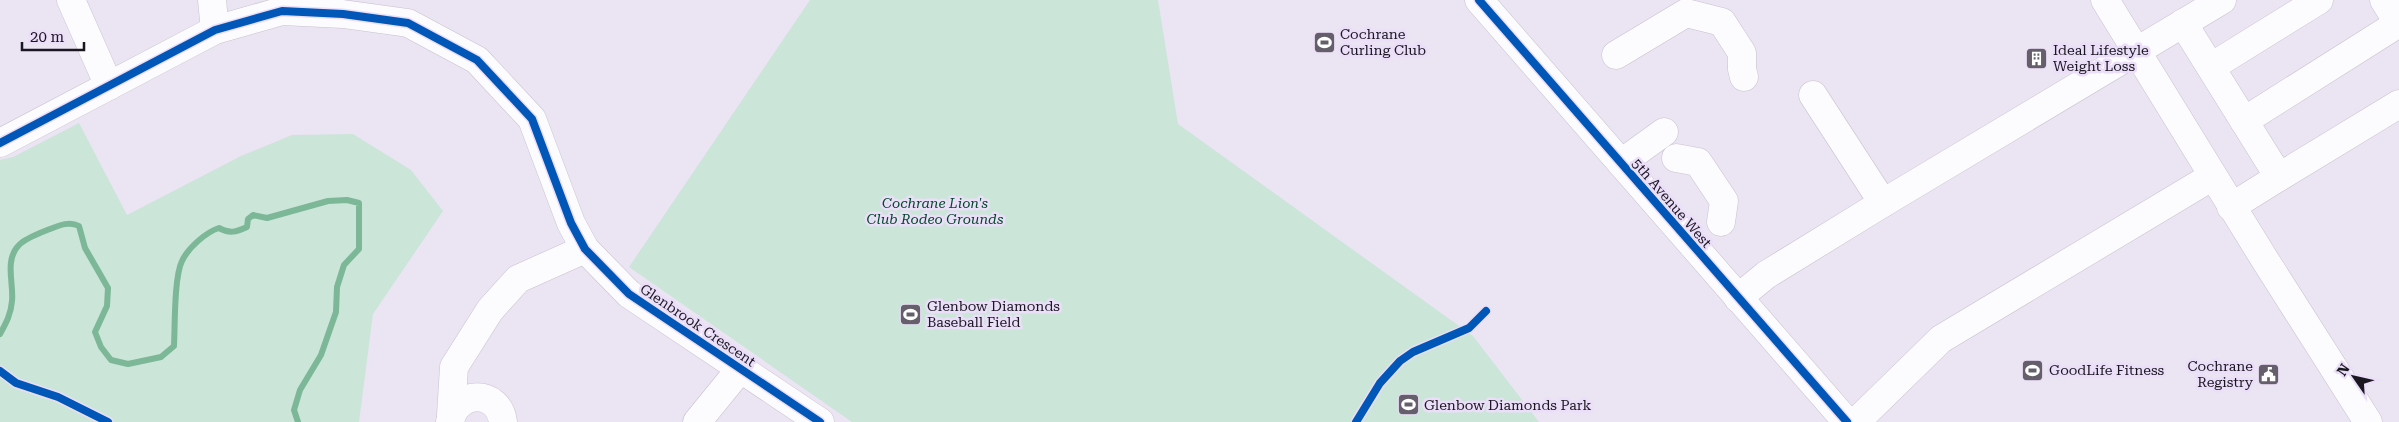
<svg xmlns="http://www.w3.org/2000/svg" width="2399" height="422" viewBox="0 0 2399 422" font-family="'Roboto Serif',serif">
	<rect width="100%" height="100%" fill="#ebe4f3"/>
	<g fill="#cbe5d8">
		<path d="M810,0h348l20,124 295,212 66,86h-687l-223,-155z"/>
		<path d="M79,123l48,92 114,-59 51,-21 61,-1 58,36 32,41 -70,103 -14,108h-359v-262l13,-3z"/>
	</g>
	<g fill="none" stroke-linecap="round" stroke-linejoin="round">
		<path stroke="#7cb798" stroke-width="6" d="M0,334c6,-11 11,-20 12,-33 2,-17 -8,-41 7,-56 7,-7 21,-12 31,-16 10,-4 20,-8 29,-3l6,22 23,40 -1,18 -12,26 6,15 10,13 17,4 33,-7 13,-11c1,-20 0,-69 8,-85 6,-13 24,-29 37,-33 11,6 17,4 28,-1l1,-8 5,-4 14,3 61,-17 19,-1 12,3v46l-15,16 -7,22 -1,25 -15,43 -21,35 -6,20 4,12"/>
		<defs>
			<g id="minor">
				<path d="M71,0l38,86"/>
				<path d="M212,0l3,30"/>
				<path d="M1479,0l368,422"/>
				<path d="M2105,0l160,260 103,162"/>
				<path d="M2384,0l15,24"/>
				<path d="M2183,23l96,154 120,-73"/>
				<path d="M1616,55l70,-42 36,9 20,31v16l2,8"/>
				<path d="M2211,67l108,-67"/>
				<path d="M1813,95l70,108"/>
				<path d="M2244,121l155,-98"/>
				<path d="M0,143l215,-113 67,-19 61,3 65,9 69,37 55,59 39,104 14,26 44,45 191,128"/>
				<path d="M1676,158l22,4 26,39 -3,21"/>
				<path d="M1621,163l43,-31"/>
				<path d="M2231,207l48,-30"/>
				<path d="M1738,298l28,-23 117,-72 339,-203"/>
				<path d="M451,415l3,-48 36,-57 28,-31 67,-30"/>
				<path d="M450,422c6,-33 49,-33 53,0"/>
				<path d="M697,422l44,-54"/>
				<path d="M1856,422l85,-83 272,-163"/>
			</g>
		</defs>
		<use href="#minor" stroke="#c8c2ce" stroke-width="29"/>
		<use href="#minor" stroke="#fcfbfd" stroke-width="28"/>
		<defs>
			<g id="cycleway">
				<path d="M1479,0l368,422"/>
				<path d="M0,143l215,-113 67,-19 61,3 65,9 69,37 55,59 39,104 14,26 44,45 191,128"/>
				<path d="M0,371l16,12 42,14 50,25"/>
				<path d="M1356,422l24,-39 20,-22 13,-9 56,-24 17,-17"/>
			</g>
		</defs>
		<use href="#cycleway" stroke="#ebdef9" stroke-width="11"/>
		<use href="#cycleway" stroke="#0057b8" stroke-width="8"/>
	</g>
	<defs>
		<symbol id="stadium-square" viewBox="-11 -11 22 22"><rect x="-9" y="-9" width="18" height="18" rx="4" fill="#645f6a" stroke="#ebdef9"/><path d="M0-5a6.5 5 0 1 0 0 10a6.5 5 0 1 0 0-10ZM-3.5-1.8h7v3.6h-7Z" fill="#fff"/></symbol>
		<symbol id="building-square" viewBox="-11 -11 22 22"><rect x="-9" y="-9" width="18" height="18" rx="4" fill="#645f6a" stroke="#ebdef9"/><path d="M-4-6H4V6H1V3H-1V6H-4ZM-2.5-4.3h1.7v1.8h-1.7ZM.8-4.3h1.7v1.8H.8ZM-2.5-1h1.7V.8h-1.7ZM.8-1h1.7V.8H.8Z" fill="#fff"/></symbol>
		<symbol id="civic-square" viewBox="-11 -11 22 22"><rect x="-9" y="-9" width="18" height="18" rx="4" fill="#645f6a" stroke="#ebdef9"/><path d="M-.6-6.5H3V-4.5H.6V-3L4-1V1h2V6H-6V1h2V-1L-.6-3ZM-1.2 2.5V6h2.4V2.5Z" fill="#fff"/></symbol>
	</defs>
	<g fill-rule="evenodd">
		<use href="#stadium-square" x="1312" y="30" width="25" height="25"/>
		<use href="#building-square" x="2024" y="46" width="25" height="25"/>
		<use href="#stadium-square" x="898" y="302" width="25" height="25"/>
		<use href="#stadium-square" x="2020" y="358" width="25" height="25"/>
		<use href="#civic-square" x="2256" y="362" width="25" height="25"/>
		<use href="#stadium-square" x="1396" y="392" width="25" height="25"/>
	</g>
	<g text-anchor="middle" stroke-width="5" stroke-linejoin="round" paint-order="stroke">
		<g font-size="14" fill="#1b1720" stroke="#ebdef9" text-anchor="start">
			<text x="1340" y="39">Cochrane<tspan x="1340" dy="16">Curling Club</tspan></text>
			<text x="2053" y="55">Ideal Lifestyle<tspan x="2053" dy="16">Weight Loss</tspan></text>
			<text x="927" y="311">Glenbow Diamonds<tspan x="927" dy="16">Baseball Field</tspan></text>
			<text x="2253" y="371" text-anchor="end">Cochrane<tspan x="2253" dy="16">Registry</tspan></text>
			<text x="2049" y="375">GoodLife Fitness</text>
			<text x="1424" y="410">Glenbow Diamonds Park</text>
		</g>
		<g font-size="14" font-style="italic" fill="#004928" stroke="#ebdef9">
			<text x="935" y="208">Cochrane Lion's<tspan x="935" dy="16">Club Rodeo Grounds</tspan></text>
		</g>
		<g font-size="14" fill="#1b1720" stroke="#ebdef9">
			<text transform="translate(1672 203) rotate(49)" y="5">5th Avenue West</text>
			<text transform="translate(698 325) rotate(34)" y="5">Glenbrook Crescent</text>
		</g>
	</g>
	<g transform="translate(2354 377) rotate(304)" stroke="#ebdef9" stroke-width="4" paint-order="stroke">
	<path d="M0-4L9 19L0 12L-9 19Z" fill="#1b1720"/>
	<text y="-8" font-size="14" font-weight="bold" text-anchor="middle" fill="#1b1720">N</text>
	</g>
	<path d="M22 42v8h62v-8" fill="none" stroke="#1b1720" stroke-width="2.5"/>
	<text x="30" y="42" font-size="15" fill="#1b1720" stroke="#ebdef9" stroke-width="4" paint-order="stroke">20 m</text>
</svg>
